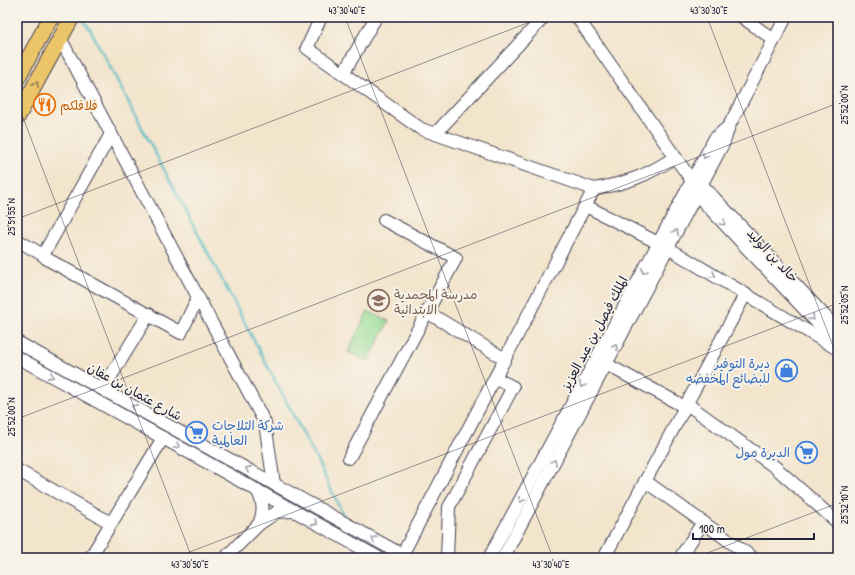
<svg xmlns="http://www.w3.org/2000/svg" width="855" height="575" viewBox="0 0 855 575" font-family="'Patrick Hand','Playpen Sans Arabic',sans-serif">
	<rect width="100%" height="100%" fill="#f7f3e8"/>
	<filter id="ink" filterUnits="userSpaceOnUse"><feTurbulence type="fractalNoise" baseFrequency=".025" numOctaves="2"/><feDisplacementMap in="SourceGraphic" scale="8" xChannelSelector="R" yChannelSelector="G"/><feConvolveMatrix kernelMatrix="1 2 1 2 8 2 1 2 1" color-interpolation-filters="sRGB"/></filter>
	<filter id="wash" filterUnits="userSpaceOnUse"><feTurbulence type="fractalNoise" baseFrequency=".012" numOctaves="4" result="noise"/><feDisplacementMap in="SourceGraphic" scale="16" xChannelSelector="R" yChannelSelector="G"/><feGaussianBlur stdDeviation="0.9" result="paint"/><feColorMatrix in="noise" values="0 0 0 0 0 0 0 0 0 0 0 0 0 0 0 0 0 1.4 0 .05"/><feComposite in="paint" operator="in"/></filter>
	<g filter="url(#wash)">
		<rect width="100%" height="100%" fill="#f3e4cc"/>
		<path fill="#98dd96" stroke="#5d8068" d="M368,311l21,10 -21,40 -20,-9z"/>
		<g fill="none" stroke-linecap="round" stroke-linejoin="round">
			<path stroke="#4dbbc3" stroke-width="2.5" d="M81,17l9,12 227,431 28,59"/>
		</g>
	</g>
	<g filter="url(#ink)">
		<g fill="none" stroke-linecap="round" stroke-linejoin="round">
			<defs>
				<g id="minor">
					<path d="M321,17l-14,31 114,81 173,60"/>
					<path d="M577,17l115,164 7,16 139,148"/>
					<path d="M742,17l32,23"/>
					<path d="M60,38l205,385 9,61"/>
					<path d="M343,74l33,-57"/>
					<path d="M111,134l-68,121 4,4 134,74 17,-36"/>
					<path d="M435,134l109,-117"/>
					<path d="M694,182l11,6 133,142"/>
					<path d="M586,206l82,42 166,99"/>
					<path d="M17,240l26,15"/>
					<path d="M427,312l78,47"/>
					<path d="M17,342l391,216"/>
					<path d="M17,357l362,201"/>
					<path d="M606,364l79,43"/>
					<path d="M103,389l46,-75"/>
					<path d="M687,404l88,63 63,56"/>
					<path d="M349,458l107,-200 -72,-38"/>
					<path d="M17,470l94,53"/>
					<path d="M645,481l108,77"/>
					<path d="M257,490c7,13 7,22 2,34l18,-12 16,-1"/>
					<path d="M402,555l192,-366c33,-6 53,-13 81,-32"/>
					<path d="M90,558l73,-120"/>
					<path d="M225,558l34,-34"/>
					<path d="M447,558l2,-51 64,-120 -18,-9"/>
					<path d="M489,558l226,-420 13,-11"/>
					<path d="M503,558l221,-416 5,-16 57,-109"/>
					<path d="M604,558l141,-263"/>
					<path d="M680,558l23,-36"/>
				</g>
				<g id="major">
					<path d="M17,79l34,-62"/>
					<path d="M17,118l55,-101"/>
				</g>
			</defs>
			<use href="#minor" stroke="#413f51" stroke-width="14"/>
			<use href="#major" stroke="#413f51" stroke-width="17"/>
			<use href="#minor" stroke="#fff" stroke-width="12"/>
			<use href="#major" stroke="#edc569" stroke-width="15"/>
		</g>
		<defs><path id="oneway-chevron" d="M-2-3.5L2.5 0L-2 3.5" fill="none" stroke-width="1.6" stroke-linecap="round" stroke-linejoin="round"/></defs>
		<use stroke="#887452" href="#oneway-chevron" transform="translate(36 84) rotate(-61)"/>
		<g stroke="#9c9ca7">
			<use href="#oneway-chevron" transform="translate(705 156) rotate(118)"/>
			<use href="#oneway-chevron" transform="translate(723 223) rotate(47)"/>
			<use href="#oneway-chevron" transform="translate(676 232) rotate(-62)"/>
			<use href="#oneway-chevron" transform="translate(644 271) rotate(118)"/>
			<use href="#oneway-chevron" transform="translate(713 275) rotate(31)"/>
			<use href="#oneway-chevron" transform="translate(812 318) rotate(47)"/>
			<use href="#oneway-chevron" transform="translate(615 347) rotate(-62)"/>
			<use href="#oneway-chevron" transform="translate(51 376) rotate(29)"/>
			<use href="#oneway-chevron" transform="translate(582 385) rotate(118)"/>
			<use href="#oneway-chevron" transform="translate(134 407) rotate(-151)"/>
			<use href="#oneway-chevron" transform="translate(177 446) rotate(30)"/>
			<use href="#oneway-chevron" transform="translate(554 462) rotate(-62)"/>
			<use href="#oneway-chevron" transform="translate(248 469) rotate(-151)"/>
			<use href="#oneway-chevron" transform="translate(521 500) rotate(118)"/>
			<use href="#oneway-chevron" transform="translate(315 523) rotate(29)"/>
			<use href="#oneway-chevron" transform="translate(374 539) rotate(-151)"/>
		</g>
	</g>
	<path fill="none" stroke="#22223b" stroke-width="1" stroke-opacity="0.45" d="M345,17l208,541M707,17l131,342M17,19l6,-2M17,102l175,456M17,219l526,-202M17,419l821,-316M174,558l664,-255M694,558l144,-55"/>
	<defs>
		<symbol id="restaurant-ring" viewBox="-11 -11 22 22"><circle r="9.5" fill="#f7f3e8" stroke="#e8710a" stroke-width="1.5"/><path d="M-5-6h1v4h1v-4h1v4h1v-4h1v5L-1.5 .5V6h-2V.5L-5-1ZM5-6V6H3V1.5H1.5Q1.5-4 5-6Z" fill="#e8710a"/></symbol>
		<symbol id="school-ring" viewBox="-11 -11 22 22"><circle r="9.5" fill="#f7f3e8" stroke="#8d6e63" stroke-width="1.5"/><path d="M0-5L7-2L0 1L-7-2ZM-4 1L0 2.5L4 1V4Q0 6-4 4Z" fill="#8d6e63"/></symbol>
		<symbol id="shop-ring" viewBox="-11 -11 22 22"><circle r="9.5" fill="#f7f3e8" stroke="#3f7fe0" stroke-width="1.5"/><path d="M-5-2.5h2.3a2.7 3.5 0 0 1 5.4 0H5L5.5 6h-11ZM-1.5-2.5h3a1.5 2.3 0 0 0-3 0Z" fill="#3f7fe0"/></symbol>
		<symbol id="supermarket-ring" viewBox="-11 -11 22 22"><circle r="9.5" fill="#f7f3e8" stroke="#3f7fe0" stroke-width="1.5"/><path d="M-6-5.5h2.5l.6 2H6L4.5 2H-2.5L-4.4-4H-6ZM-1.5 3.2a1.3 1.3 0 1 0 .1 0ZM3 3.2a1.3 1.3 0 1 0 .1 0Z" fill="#3f7fe0"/></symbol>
	</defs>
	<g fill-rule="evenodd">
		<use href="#restaurant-ring" x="32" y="92" width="25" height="25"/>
		<use href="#school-ring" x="366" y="288" width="25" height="25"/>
		<use href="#shop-ring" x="774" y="358" width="25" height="25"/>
		<use href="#supermarket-ring" x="184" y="420" width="25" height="25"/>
		<use href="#supermarket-ring" x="794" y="440" width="25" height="25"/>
	</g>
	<g text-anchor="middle" stroke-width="4" stroke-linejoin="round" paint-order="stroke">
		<g font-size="13" fill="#c56008" stroke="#f7f3e8" text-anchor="start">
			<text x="60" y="110">فلافلكم</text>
		</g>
		<g font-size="13" fill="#22223b" stroke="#f7f3e8">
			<text transform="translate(773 255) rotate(47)" y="5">خالد بن الوليد</text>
			<text transform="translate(594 333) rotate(-62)" y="5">الملك فيصل بن عبد العزيز</text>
			<text transform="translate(135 391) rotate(29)" y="5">شارع عثمان بن عفان</text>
		</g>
		<g font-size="13" fill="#785e54" stroke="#f7f3e8" text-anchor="start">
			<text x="394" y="299">مدرسة المحمدية<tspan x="394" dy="15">الابتدائية</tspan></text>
		</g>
		<g font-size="13" fill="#366cbe" stroke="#f7f3e8" text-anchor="end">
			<text x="770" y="368">ديرة التوفير<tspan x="770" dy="15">للبضائع المخفضه</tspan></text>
			<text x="212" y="430" text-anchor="start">شركة الثلاجات<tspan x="212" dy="15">العالمية</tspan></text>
			<text x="790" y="457">الديرة مول</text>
		</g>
	</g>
	<rect width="855" height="575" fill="none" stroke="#f7f3e8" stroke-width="44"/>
	<path d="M693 533v6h121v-6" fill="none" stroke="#22223b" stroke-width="2"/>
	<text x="699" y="533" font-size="12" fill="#22223b" stroke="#f7f3e8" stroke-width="3" paint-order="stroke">100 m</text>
	<rect x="22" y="22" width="811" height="531" fill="none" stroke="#22223b" stroke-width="1.5"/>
	<g font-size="10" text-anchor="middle" fill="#22223b">
		<text x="347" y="14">43°30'40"E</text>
		<text x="709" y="14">43°30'30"E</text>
		<text transform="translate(844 105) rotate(-90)" y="4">25°52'00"N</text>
		<text transform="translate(11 217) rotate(-90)" y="4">25°51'55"N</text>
		<text transform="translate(844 305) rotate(-90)" y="4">25°52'05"N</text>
		<text transform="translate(11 417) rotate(-90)" y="4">25°52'00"N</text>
		<text transform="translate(844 505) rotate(-90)" y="4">25°52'10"N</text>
		<text x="190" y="568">43°30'50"E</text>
		<text x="551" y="568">43°30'40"E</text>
	</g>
</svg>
